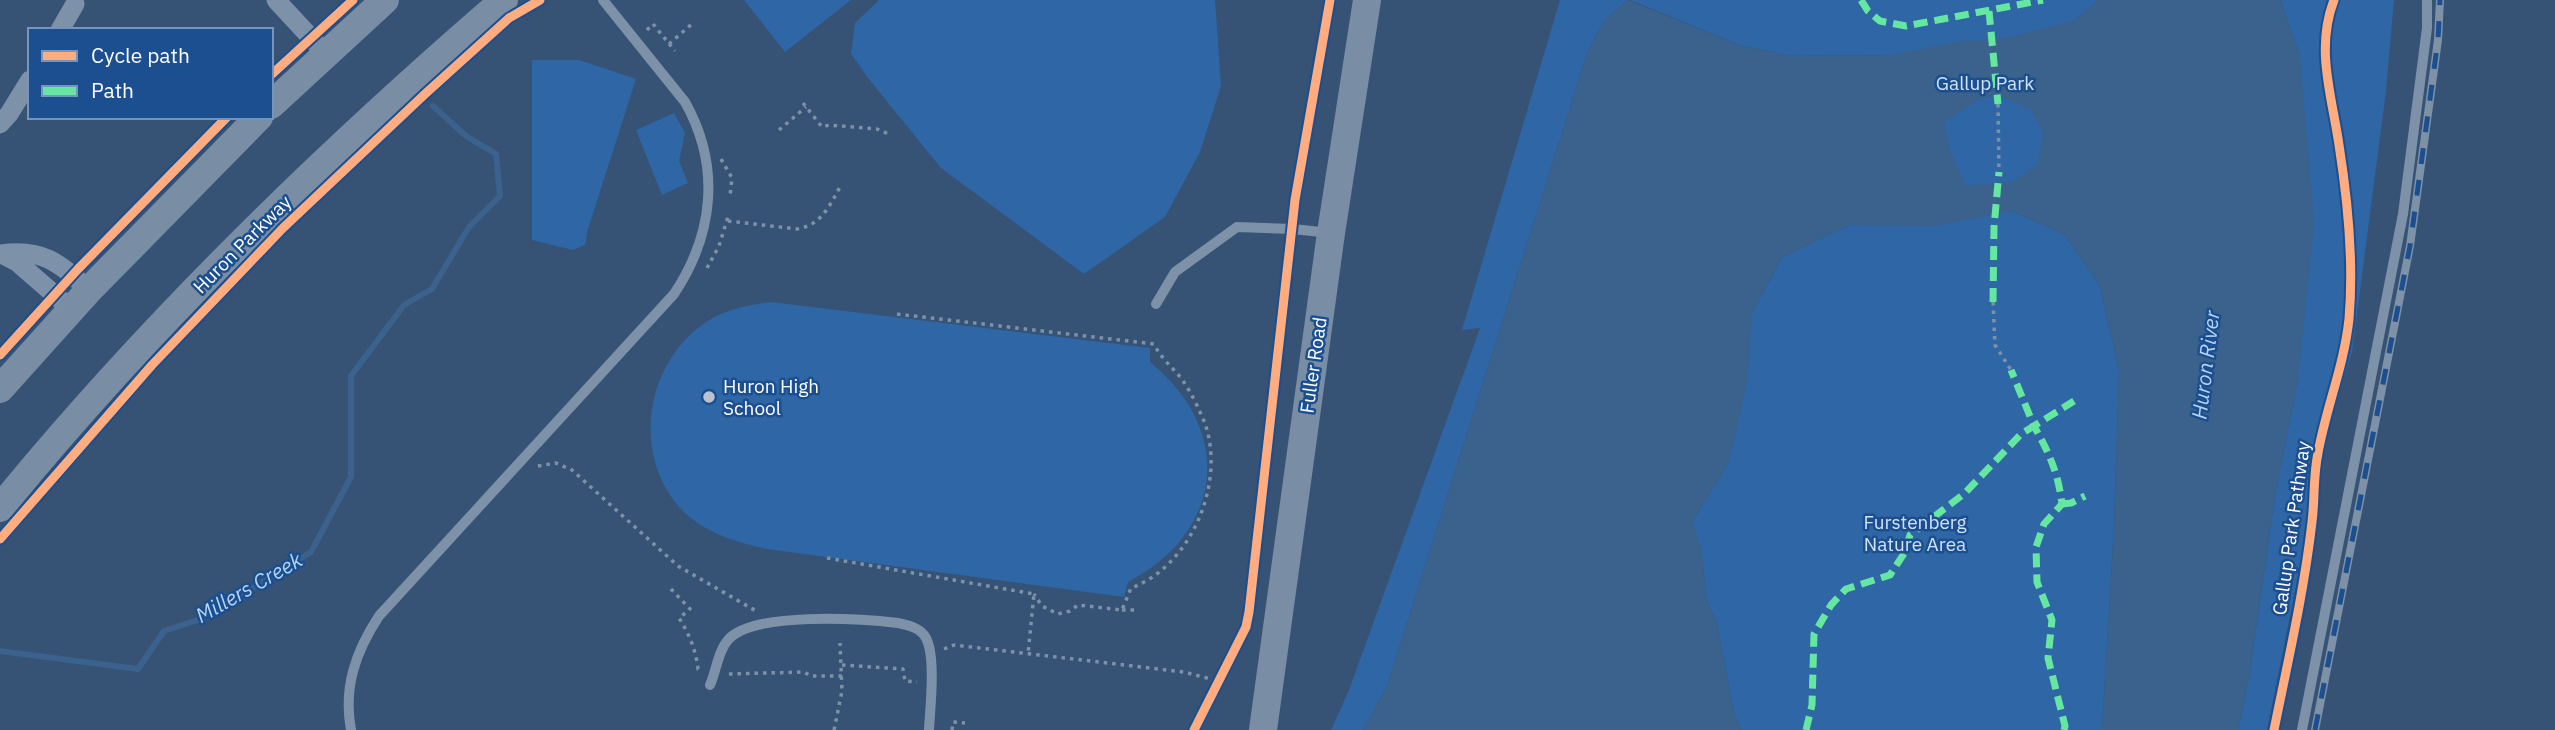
<svg xmlns="http://www.w3.org/2000/svg" width="2555" height="730" viewBox="0 0 2555 730" font-family="'IBM Plex Sans',sans-serif">
	<rect width="100%" height="100%" fill="#365274"/>
	<g fill="#2f66a5">
		<path d="M744,0h107l-66,52z"/>
		<path d="M879,0h336l6,86 -21,66 -35,65 -81,57 -143,-106 -73,-90 -17,-24 4,-31z"/>
		<path d="M1560,0h68l-23,20 -17,31 -201,635 -24,44h-32l18,-40 131,-362 -18,2z"/>
		<path d="M1630,0h468l-22,20 14,181 -159,-5 -38,-141 -103,1 -51,-11z"/>
		<path d="M2280,0h114l-8,91 -34,261 -26,85 -59,293h-29l11,-53 27,-188 22,-110 2,-323z"/>
		<path d="M532,60h47l57,19 -48,150 -3,16 -12,5 -41,-10z"/>
		<path d="M674,113l11,20 -6,28 9,22 -26,12 -26,-65z"/>
		<path d="M2012,211l52,23 36,52 19,85 -5,156 -12,203h-361l-7,-17 -18,-93 -10,-20 -3,-34 -11,-44 37,-60 23,-149 30,-56 68,-32z"/>
		<path d="M771,302l379,46v14c84,68 75,169 -22,220l-4,15 -357,-48c-29,-6 -65,-17 -86,-40 -50,-55 -36,-146 25,-187 20,-13 42,-17 65,-20z"/>
	</g>
	<path fill="#3b618d" fill-rule="evenodd" d="M1628,0l111,45 51,11 103,-1 70,-14 39,-2 74,-19 22,-20h182l20,56 14,168 -16,155 -22,110 -27,188 -11,53h-136l12,-203 5,-156 -19,-85 -36,-52 -52,-23 -78,15 -84,-1 -68,32 -30,56 -5,71 -18,78 -37,60 10,28 4,50 10,20 18,93 7,17h-378l24,-44 201,-635 17,-31zM2001,96l30,14 13,24 -7,31 -23,16 -48,5 -18,-40 -4,-24 37,-24z"/>
	<g fill="none" stroke-linecap="round" stroke-linejoin="round">
		<path stroke="#3b618d" stroke-width="6" d="M0,651l138,18 26,-38 40,-13 107,-66 40,-75v-101l53,-71 28,-16 37,-62 31,-31 -4,-42 -30,-18 -33,-30"/>
		<g stroke="#7d92a8" stroke-width="3.5" stroke-dasharray="3.5 5" stroke-linecap="butt">
			<path d="M647,30l6,-6 22,27"/>
			<path d="M669,44l24,-21"/>
			<path d="M803,103l19,24 7,-2 48,4 14,6"/>
			<path d="M1998,104l1,68"/>
			<path d="M779,130l27,-23"/>
			<path d="M721,159l11,19 -2,18"/>
			<path d="M728,221l69,8c24,-4 32,-22 43,-42"/>
			<path d="M707,268l12,-22 9,-29"/>
			<path d="M1993,302l2,43 16,25"/>
			<path d="M897,314l257,30c7,14 17,22 27,34 9,12 17,29 23,43 23,59 -12,145 -73,167l-9,22 -44,-5 -8,6 -12,3 -16,-8 -8,-12"/>
			<path d="M538,466l18,-3 16,7 106,96 78,45"/>
			<path d="M827,558l207,36 -6,60"/>
			<path d="M671,589l19,20 -11,9c10,16 17,32 19,51l3,1"/>
			<path d="M1122,610h14"/>
			<path d="M944,649l10,-4 230,27 34,9"/>
			<path d="M842,665l61,4 2,12 12,1"/>
			<path d="M729,674l75,-2 7,4h31"/>
			<path d="M834,730l8,-39 -2,-48"/>
			<path d="M952,730l1,-8 12,1"/>
		</g>
		<g stroke="#7d92a8" stroke-width="10">
			<path d="M1156,304l19,-32 62,-45 56,2 37,4"/>
			<path d="M710,685c6,-13 8,-34 18,-45 25,-29 134,-21 170,-17 9,2 20,4 26,12 13,16 6,74 5,95"/>
			<path d="M351,730c-8,-43 5,-79 28,-114l295,-322c40,-60 47,-128 11,-192l-82,-102"/>
			<path d="M2302,730l101,-516 24,-186v-28"/>
		</g>
		<g stroke="#7d92a8" stroke-width="19">
			<path d="M276,0l50,54"/>
			<path d="M60,30l15,-26"/>
			<path d="M0,124l9,-10 21,-34"/>
			<path d="M71,309l-54,-47 -16,-8c42,-6 58,9 88,36"/>
		</g>
		<g stroke="#798da4" stroke-width="28">
			<path d="M271,105l114,-105"/>
			<path d="M0,389l89,-99 170,-173"/>
			<path d="M0,508c151,-185 324,-353 504,-508"/>
			<path d="M1263,730l68,-497 36,-233"/>
		</g>
		<defs>
			<path id="rail" d="M2315,730l95,-484 28,-206 2,-40"/>
		</defs>
		<use href="#rail" stroke="#7e92a7" stroke-width="8"/>
		<use href="#rail" stroke="#1b4f8f" stroke-width="5" stroke-dasharray="16" stroke-linecap="butt"/>
		<g stroke="#66e7a1" stroke-width="7" stroke-dasharray="14 7" stroke-linecap="butt">
			<path d="M1861,0l7,11 12,10 26,5 137,-26"/>
			<path d="M1989,11l9,93"/>
			<path d="M1993,302l1,-75 5,-55"/>
			<path d="M2062,504l9,-1 14,-7"/>
			<path d="M1806,730l6,-25 2,-71 17,-29 15,-16 44,-14 15,-23 5,-17 55,-42 56,-59 13,-8 -23,-56"/>
			<path d="M2064,730l1,-4 -17,-68 4,-38 -15,-38 -1,-35 8,-23 18,-20c-4,-32 -13,-51 -28,-78l40,-25"/>
		</g>
		<defs>
			<g id="cycleway">
				<path d="M271,75l82,-75"/>
				<path d="M0,355l78,-86 149,-152"/>
				<path d="M0,539l152,-174 131,-137 142,-134 84,-76 31,-18"/>
				<path d="M1194,730l52,-103 3,-15 46,-412 35,-200"/>
				<path d="M2274,730c14,-69 30,-138 38,-208 3,-23 1,-46 6,-69 8,-45 26,-87 31,-134 5,-57 -1,-117 -10,-174 -7,-49 -24,-96 -5,-145"/>
			</g>
		</defs>
		<use href="#cycleway" stroke="#1b4f8f" stroke-width="13"/>
		<use href="#cycleway" stroke="#ffac80" stroke-width="9"/>
	</g>
	<circle fill="#b9c2ce" stroke="#1b4f8f" stroke-width="2.5" cx="709" cy="397" r="7"/>
	<g text-anchor="middle" stroke-width="5" stroke-linejoin="round" paint-order="stroke">
		<g font-size="19" fill="#cfe3fa" stroke="#1b4f8f">
			<text x="1985" y="90">Gallup Park</text>
			<text x="1915" y="529">Furstenberg<tspan x="1915" dy="22">Nature Area</tspan></text>
		</g>
		<g font-size="19" fill="#fff" stroke="#1b4f8f">
			<text transform="translate(242 244) rotate(-45)" y="7">Huron Parkway</text>
			<text transform="translate(1313 365) rotate(-82)" y="7">Fuller Road</text>
			<text transform="translate(2291 528) rotate(-82)" y="7">Gallup Park Pathway</text>
		</g>
		<g font-size="19" fill="#fff" stroke="#1b4f8f" text-anchor="start">
			<text x="723" y="393">Huron High<tspan x="723" dy="22">School</tspan></text>
		</g>
		<g font-size="21" font-style="italic" fill="#b5d3f5" stroke="#1b4f8f">
			<text transform="translate(2206 365) rotate(-83)" y="7">Huron River</text>
			<text transform="translate(249 588) rotate(-30)" y="7">Millers Creek</text>
		</g>
	</g>
	<rect x="28" y="28" width="245" height="91" fill="#1b4f8f" stroke="#7695bc" stroke-width="2"/>
	<rect x="42" y="51" width="35" height="10" fill="#ffac80" stroke="#7695bc" stroke-width="2"/>
	<text x="91" y="63" font-size="21" fill="#ffffff">Cycle path</text>
	<rect x="42" y="86" width="35" height="10" fill="#66e7a1" stroke="#7695bc" stroke-width="2"/>
	<text x="91" y="98" font-size="21" fill="#ffffff">Path</text>
</svg>
